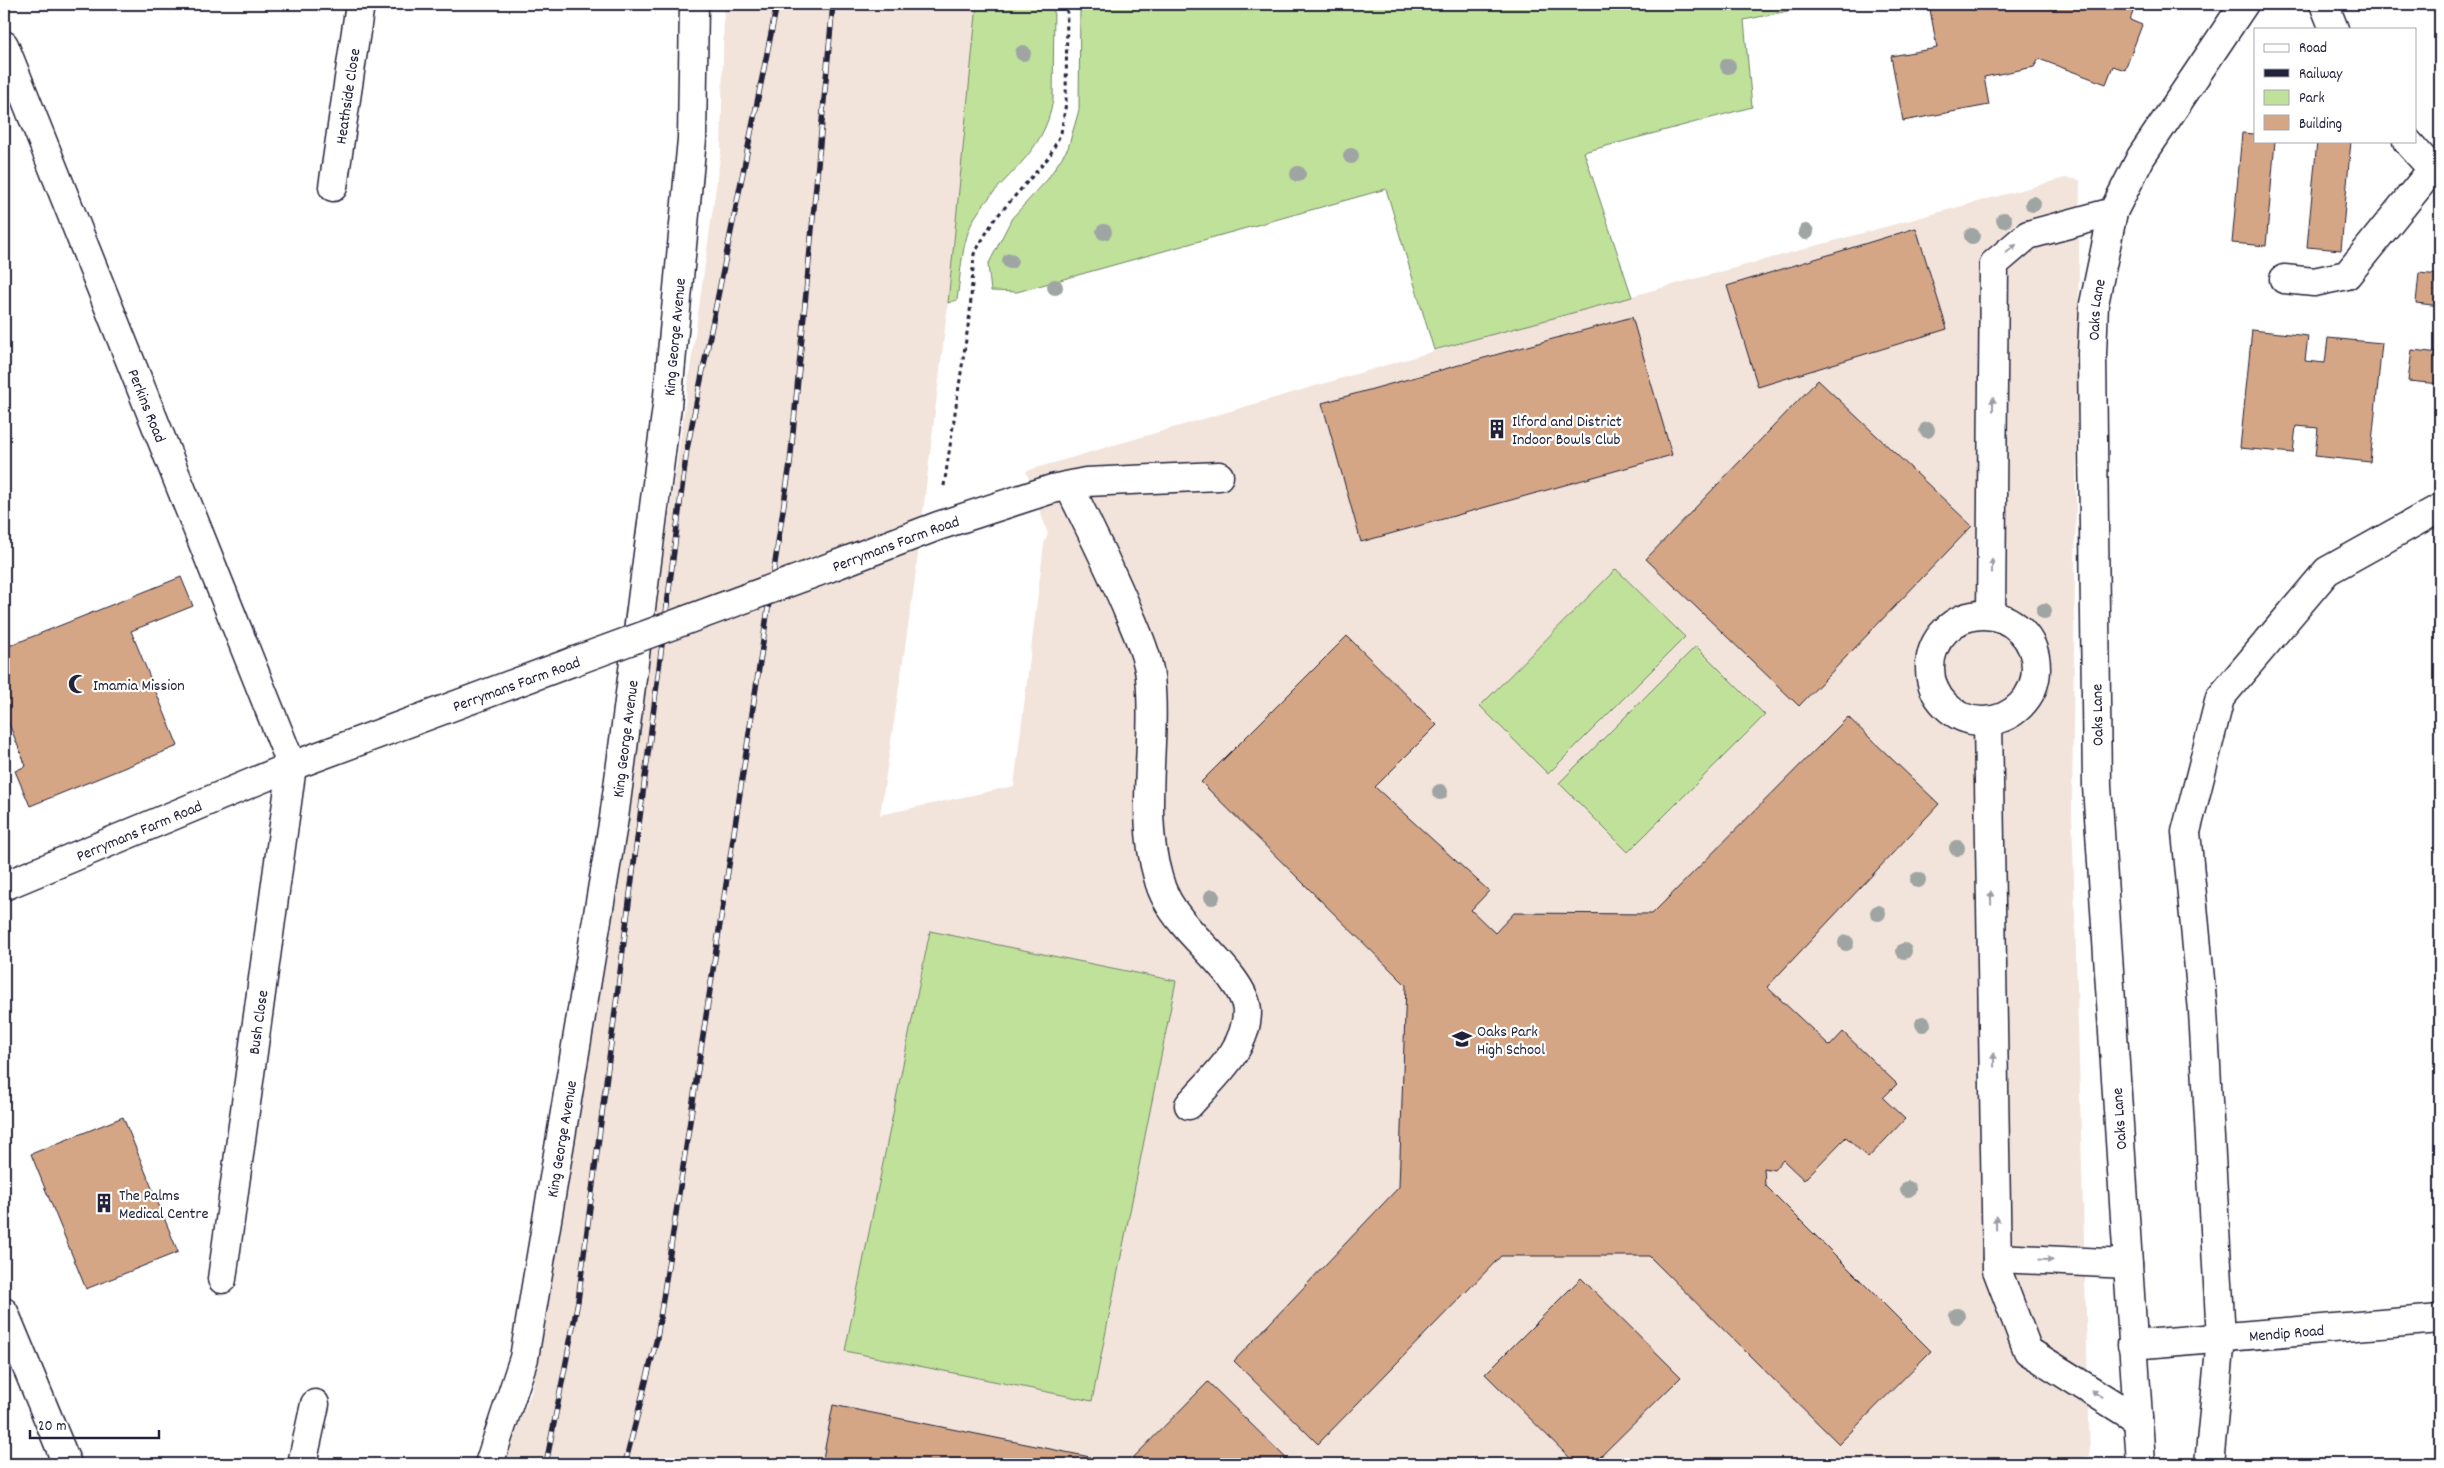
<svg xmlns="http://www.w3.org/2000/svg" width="2444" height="1468" viewBox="0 0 2444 1468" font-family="Dekko,sans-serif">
	<rect width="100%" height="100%" fill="#fff"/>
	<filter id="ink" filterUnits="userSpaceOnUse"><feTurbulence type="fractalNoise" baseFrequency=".02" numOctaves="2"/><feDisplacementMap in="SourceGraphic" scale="10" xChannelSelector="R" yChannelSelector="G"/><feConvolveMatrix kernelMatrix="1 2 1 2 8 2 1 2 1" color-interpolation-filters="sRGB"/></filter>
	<g filter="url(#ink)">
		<path fill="#f2e4db" d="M724,4h253l-29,299 -34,284 -34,228 134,-29 30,-242 4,-10 -22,-63 470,-138 569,-155 15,2 -8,629 18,647 -45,8h-1544l31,-73 70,-426 63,-419 56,-395z"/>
		<g fill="#c0e19a" stroke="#71826a">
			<path d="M977,4h77l-1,96c-9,56 -51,74 -78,117 -14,24 -14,57 -18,83l-9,3z"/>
			<path d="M1080,4h742l-78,16 8,87 -168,45 48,145 -198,53 -48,-161 -369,103 -26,-1 -3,-26 24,-47 35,-38 21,-32 11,-38z"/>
			<path d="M1616,569l69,68 -137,137 -68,-68z"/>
			<path d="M1696,646l69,69 -137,137 -69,-69z"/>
			<path d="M930,931l246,50 -84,420 -247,-50z"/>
		</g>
		<g fill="#d5a686" stroke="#22223b">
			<path d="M1929,4h207l-6,16 12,5 -17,45 -12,-4 -7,18 -67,-25 -5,8 -50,10 5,28 -86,16 -12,-65 46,-8z"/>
			<path d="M2242,133l13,1v7h20l-9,105 -34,-3z"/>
			<path d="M2317,141h34l-10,109 -34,-3z"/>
			<path d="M1916,228l31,101 -189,58 -31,-101z"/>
			<path d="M2419,273l21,2v31l-24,-3z"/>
			<path d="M1632,317l40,138 -311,87 -39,-139z"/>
			<path d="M2252,330l56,6 -3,25 20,2 3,-25 54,5 -12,119 -55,-6 3,-28 -22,-2 -3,27 -53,-5z"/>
			<path d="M2412,350l28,3v31l-32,-3z"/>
			<path d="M1818,380l154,146 -173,180 -153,-147z"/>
			<path d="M181,577l12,29 -62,25 47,115 -148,60 -15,-35 11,-5 -19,-47 -3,2v-73z"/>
			<path d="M1347,636l90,89 -62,62 114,104 -18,19 24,23 19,-20 138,1 196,-197 91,87 -172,183 63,59 13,-14 54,52 -14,14 22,21 -37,39 -22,-21 -42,43 -21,-20 -9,10 -10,-2 1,17 166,166 -92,93 -190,-188h-148l-183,188 -84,-83 165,-174 7,-202 -205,-203z"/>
			<path d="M123,1117l55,135 -92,37 -55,-135z"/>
			<path d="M1581,1278l100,99 -88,87h-17l-91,-90z"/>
			<path d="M1208,1382l84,82h-165z"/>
			<path d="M833,1405l257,52 -1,7h-267z"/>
		</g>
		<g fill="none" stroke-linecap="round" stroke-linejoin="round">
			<defs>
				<g id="minor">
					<path d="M2324,4l10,25"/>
					<path id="s1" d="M4,45l288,721 -70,513"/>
					<path d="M2407,141l16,18 17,13"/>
					<path id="s2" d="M333,187l27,-183"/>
					<path d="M2284,279l30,3 33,-7 87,-108"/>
					<path d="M1069,486c21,43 43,86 61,130 8,19 18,41 20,61 7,66 -11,135 8,200 4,17 14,33 25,46 17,22 63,60 64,88 0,39 -34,66 -58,94"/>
					<path id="s3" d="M828,568l110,-42 114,-37 34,-7 133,-6"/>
					<circle cx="1983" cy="668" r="53"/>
					<path d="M1991,615l3,-351 34,-29 85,-23"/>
					<path d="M1988,721l9,549 31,81 110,69"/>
					<path id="s4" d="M4,886l288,-120 280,-104"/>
					<path d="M1997,1258l131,6"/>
					<path d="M4,1312l63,152"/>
					<path id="s5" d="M2132,1345l308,-26"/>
					<path d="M302,1464l13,-60"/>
					<path id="s6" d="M489,1464l35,-106 90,-540 53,-412 25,-267 2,-135"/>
					<path id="s7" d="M2141,1464l-44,-678 -5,-432 2,-50 19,-92 28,-55 103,-153"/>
					<path d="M2209,1464l12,-126 -18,-327 -17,-179 34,-134 107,-127 113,-63"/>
				</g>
			</defs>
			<use href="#minor" stroke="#22223b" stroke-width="31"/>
			<path stroke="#22223b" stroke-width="3" stroke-dasharray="4 4" stroke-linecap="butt" d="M944,486l26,-173 4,-59 20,-34 55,-63 12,-24 5,-30 1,-99"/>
			<use href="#minor" stroke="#fff" stroke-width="28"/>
			<defs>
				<g id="rail">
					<path d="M546,1464l32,-163 109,-852 90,-445"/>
					<path d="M625,1464l32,-126 133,-874 43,-460"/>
				</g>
			</defs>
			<use href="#rail" stroke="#22223b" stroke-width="5.5"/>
			<use href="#rail" stroke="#fff" stroke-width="4" stroke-dasharray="11" stroke-linecap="butt"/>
			<defs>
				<path id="minor-bridge" d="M572,662l256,-94"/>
			</defs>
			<use href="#minor-bridge" stroke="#22223b" stroke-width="31" stroke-linecap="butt"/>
			<use href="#minor-bridge" stroke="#fff" stroke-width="28"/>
		</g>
		<g fill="#9fa5a3">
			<circle cx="1023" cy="53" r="8"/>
			<circle cx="1728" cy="66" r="8"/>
			<circle cx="1351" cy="156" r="8"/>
			<circle cx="1298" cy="174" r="8"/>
			<circle cx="2033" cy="204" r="8"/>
			<circle cx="2004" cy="220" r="8"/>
			<circle cx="1104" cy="232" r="8"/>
			<circle cx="1806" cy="232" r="8"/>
			<circle cx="1972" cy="236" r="8"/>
			<circle cx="1010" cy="261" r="8"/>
			<circle cx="1055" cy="287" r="8"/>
			<circle cx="1927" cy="430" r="8"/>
			<circle cx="2044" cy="611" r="8"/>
			<circle cx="1440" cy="792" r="8"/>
			<circle cx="1957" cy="848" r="8"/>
			<circle cx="1918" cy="880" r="8"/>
			<circle cx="1212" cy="897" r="8"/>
			<circle cx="1878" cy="913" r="8"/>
			<circle cx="1846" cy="943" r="8"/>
			<circle cx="1904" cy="951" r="8"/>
			<circle cx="1923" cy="1024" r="8"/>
			<circle cx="1908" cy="1189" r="8"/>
			<circle cx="1957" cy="1316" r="8"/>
		</g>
		<defs><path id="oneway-solid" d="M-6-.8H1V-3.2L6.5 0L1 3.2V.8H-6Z" transform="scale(1.25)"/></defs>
		<g fill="#9c9ca7">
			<use href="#oneway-solid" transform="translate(2011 249) rotate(-40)"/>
			<use href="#oneway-solid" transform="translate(1993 404) rotate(-90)"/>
			<use href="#oneway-solid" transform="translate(1992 566) rotate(-90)"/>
			<use href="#oneway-solid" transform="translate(1991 898) rotate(-91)"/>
			<use href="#oneway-solid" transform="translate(1994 1060) rotate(-91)"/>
			<use href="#oneway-solid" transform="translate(1996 1223) rotate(-91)"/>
			<use href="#oneway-solid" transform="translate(2046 1260) rotate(3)"/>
			<use href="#oneway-solid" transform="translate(2097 1394) rotate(-147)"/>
		</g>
	</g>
	<defs>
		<symbol id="building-bare" viewBox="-9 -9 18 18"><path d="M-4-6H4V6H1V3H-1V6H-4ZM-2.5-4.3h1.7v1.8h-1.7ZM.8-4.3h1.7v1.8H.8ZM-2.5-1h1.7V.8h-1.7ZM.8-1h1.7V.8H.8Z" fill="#22223b" stroke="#fff" stroke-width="2.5" paint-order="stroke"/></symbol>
		<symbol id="mosque-bare" viewBox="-9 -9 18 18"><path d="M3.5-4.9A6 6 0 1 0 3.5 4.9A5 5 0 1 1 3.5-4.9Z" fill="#22223b" stroke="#fff" stroke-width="2.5" paint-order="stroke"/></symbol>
		<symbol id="school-bare" viewBox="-9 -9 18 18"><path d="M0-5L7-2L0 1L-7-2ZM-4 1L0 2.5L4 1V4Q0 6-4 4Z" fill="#22223b" stroke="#fff" stroke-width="2.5" paint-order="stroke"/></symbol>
	</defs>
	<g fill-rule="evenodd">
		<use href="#building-bare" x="1483" y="415" width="28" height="28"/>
		<use href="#mosque-bare" x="64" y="670" width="28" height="28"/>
		<use href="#school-bare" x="1448" y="1025" width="28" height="28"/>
		<use href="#building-bare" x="90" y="1189" width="28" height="28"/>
	</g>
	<g text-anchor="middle" stroke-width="4.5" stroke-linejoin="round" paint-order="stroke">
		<g font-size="16" fill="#22223b" stroke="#fff">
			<text dy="6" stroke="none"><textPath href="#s2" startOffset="92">Heathside Close</textPath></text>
			<text dy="6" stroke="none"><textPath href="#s7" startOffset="1156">Oaks Lane</textPath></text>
			<text dy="6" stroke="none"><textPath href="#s6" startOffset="1144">King George Avenue</textPath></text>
			<text dy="6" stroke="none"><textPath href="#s1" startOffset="388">Perkins Road</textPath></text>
			<text dy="6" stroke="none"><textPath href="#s3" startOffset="72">Perrymans Farm Road</textPath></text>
			<text transform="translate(516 683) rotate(-20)" y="6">Perrymans Farm Road</text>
			<text transform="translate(2096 715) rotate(-91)" y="6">Oaks Lane</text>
			<text dy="6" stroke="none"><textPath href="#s6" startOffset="739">King George Avenue</textPath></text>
			<text dy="6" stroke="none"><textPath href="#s4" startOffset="146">Perrymans Farm Road</textPath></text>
			<text transform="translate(257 1022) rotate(-82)" y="6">Bush Close</text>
			<text transform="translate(2118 1119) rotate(-94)" y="6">Oaks Lane</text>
			<text dy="6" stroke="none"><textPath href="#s6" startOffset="334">King George Avenue</textPath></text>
			<text dy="6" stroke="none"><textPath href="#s5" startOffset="155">Mendip Road</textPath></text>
		</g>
		<g font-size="16" fill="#22223b" stroke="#fff" text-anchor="start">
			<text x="1512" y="426">Ilford and District<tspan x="1512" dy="18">Indoor Bowls Club</tspan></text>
			<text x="93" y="690">Imamia Mission</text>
			<text x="1477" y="1036">Oaks Park<tspan x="1477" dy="18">High School</tspan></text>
			<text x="119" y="1200">The Palms<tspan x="119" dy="18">Medical Centre</tspan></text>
		</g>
	</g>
	<rect width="2444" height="1468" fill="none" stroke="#fff" stroke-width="20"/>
	<rect x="10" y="10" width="2424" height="1448" fill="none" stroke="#22223b" stroke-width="2" filter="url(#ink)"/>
	<rect x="2254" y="28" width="162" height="115" fill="#ffffff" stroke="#a7a7b1"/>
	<rect x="2264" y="44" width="25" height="8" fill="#ffffff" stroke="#a7a7b1"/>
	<text x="2299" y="52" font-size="15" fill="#22223b">Road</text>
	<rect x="2264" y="69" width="25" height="8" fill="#22223b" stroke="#a7a7b1"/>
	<text x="2299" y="78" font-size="15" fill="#22223b">Railway</text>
	<rect x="2264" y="90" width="25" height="15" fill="#c0e19a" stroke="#a7a7b1"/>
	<text x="2299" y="102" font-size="15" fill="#22223b">Park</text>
	<rect x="2264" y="115" width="25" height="15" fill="#d5a686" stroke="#a7a7b1"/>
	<text x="2299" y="128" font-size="15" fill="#22223b">Building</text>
	<path d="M30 1430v8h129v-8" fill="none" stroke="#22223b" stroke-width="2.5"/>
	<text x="38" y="1430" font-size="15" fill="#22223b" stroke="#ffffff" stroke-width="4" paint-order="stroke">20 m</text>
</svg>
